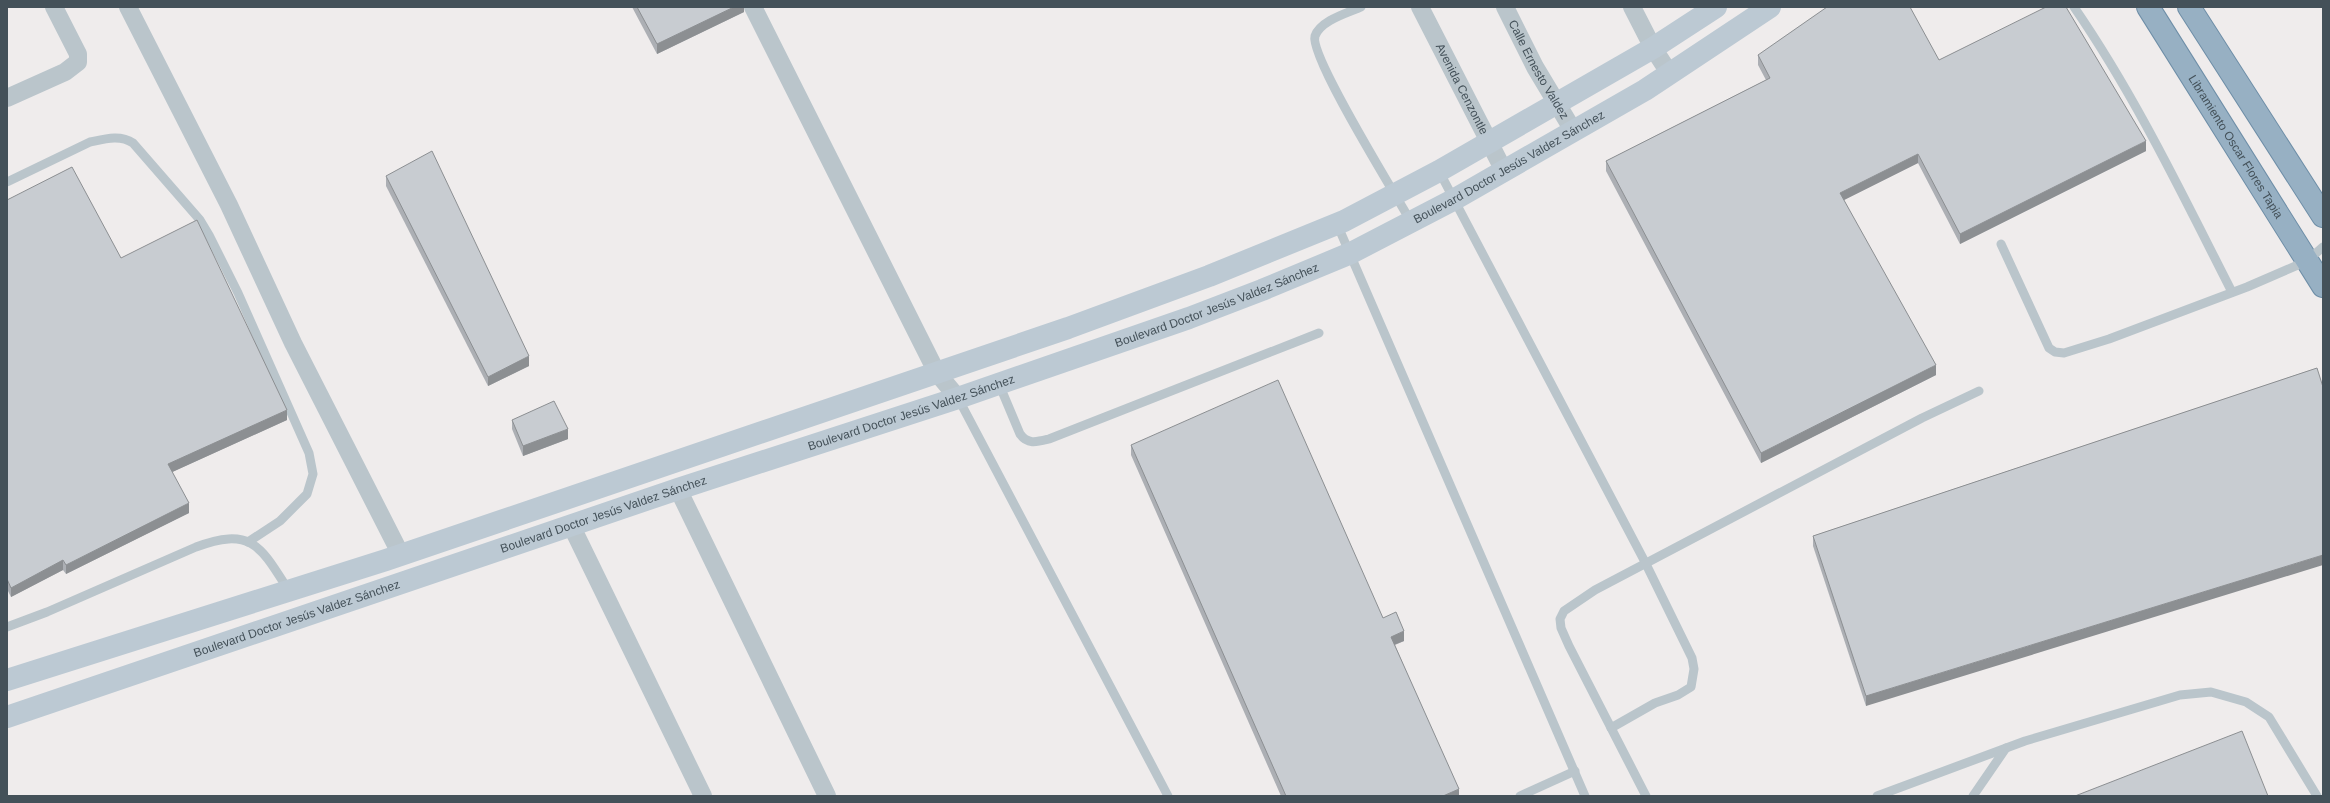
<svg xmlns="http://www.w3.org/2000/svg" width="2330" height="803" viewBox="0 0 2330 803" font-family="Helvetica,sans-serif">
	<rect width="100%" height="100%" fill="#efecec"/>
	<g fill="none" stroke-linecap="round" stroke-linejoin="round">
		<defs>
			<g id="trunk">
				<path id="s4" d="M2148,7l175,279"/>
				<path d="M2189,7l134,209"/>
			</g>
		</defs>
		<use href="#trunk" stroke="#6e8ea7" stroke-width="24"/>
		<g stroke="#bac5cb" stroke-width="9">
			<path d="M1361,7c-13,6 -40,13 -46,29 -6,20 81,159 96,186"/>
			<path d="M2074,7c62,90 109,189 158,285"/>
			<path d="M1439,171l206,391 47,96 2,11 -3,18 -13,8 -23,8 -44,25"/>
			<path d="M7,182l83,-40c14,-3 30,-8 43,1l67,77 9,15 29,58 71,160 4,21 -6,20 -27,27 -32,21"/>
			<path d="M1337,224l248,572"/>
			<path d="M2001,244l48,104 6,4 9,1 45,-14 138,-52 60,-26 16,-14"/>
			<path d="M999,384l21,50c8,11 17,8 29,5l270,-106"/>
			<path d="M958,398l210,398"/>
			<path d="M7,627l40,-15 149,-65c56,-21 65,0 93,44"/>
			<path d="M1520,796l55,-25"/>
			<path d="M1646,796l-77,-150 -8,-18 -1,-9 4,-8 31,-21 327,-172 57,-27"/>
			<path d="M1877,796l148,-55 155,-46 31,-3 35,10 23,15 48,79"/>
			<path d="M1973,796l33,-48"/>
		</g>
		<g stroke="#bac5cb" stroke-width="18">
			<path d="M128,7l101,198 64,138 108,212"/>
			<path d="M753,7l184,366 21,25"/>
			<path id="s1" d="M1420,7l84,164"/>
			<path id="s2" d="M1505,7l30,60 39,65"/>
			<path d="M1632,7l21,41 17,26"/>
			<path d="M7,98l58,-26 13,-10v-8l-24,-47"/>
			<path d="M678,489l149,307"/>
			<path d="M571,525l132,271"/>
		</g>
		<g stroke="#bcc9d3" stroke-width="22">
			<path d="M7,680l379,-120 682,-232 141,-52 135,-55 95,-50 214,-123 63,-41"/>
			<path id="s3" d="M7,717l671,-228 280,-91 231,-80 73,-28 89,-37 104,-54 190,-109 125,-83"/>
		</g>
		<use href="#trunk" stroke="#97b0c3" stroke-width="22"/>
	</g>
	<g fill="#acafb4">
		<path d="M632,7h112v5l-87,42z"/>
		<path d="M1758,55l181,5 207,91 -186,93 -42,-81 -74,37 92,175 -175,88 -155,-292v-10l160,-81 -8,-15z"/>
		<path d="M386,176l143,190 -41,20 -102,-200z"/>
		<path d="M7,200l114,58 166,162 -115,52 17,41 -123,61 -3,-4 -52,27 -4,-8z"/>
		<path d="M2317,368l-451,338 -53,-160v-10z"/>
		<path d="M512,420l56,19 -45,17 -11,-27z"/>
		<path d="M1131,445l252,173 21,23 -9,4 64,151h-178l-150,-341z"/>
	</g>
	<g fill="#8c8f92">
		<path d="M734,7h10v5l-87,42v-10z"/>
		<path d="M2146,141v10l-186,93v-10z"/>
		<path d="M1918,154v9l-78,39v-9z"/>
		<path d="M529,356v10l-41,20v-9z"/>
		<path d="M1936,365v10l-175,88v-10z"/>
		<path d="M287,410v10l-119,54v-10z"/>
		<path d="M568,429v10l-45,17v-10z"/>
		<path d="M189,503v10l-123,61v-9z"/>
		<path d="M2323,555v10l-457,141v-10z"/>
		<path d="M63,560v10l-52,27v-9z"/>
		<path d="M1404,631v10l-13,5v-9z"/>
		<path d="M1459,789v7h-16z"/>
	</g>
	<g fill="#c8ccd1" stroke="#8c8f92">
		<path d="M637,7h97l-77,37z"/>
		<path d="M1827,7h83l29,53 107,-53h20l80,134 -186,93 -42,-80 -78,39 96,172 -175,88 -155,-292 164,-83 -12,-23z"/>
		<path d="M432,151l97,205 -41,21 -102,-201z"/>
		<path d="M72,167l49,91 76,-38 90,190 -119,54 21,39 -123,62 -3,-5 -52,28 -4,-9v-379z"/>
		<path d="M2317,368l6,19v168l-457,141 -53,-160z"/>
		<path d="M1278,380l105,238 13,-6 8,19 -13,6 68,152 -16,7h-157l-155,-351z"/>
		<path d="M554,401l14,28 -45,17 -11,-26z"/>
		<path d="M2242,731l26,65h-193z"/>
	</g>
	<g text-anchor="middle" stroke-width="3.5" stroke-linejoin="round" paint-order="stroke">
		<g font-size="12" fill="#445159" stroke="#fff">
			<text dy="4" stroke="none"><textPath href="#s2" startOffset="71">Calle Ernesto Valdez</textPath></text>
			<text dy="4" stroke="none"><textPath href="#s1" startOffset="92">Avenida Cenzontle</textPath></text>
			<text dy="4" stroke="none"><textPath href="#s4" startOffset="165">Libramiento Oscar Flores Tapia</textPath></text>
			<text dy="4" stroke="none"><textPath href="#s3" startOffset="1602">Boulevard Doctor Jesús Valdez Sánchez</textPath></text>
			<text dy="4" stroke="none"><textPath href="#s3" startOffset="1278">Boulevard Doctor Jesús Valdez Sánchez</textPath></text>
			<text dy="4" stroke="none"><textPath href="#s3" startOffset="954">Boulevard Doctor Jesús Valdez Sánchez</textPath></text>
			<text dy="4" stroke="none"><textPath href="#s3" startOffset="630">Boulevard Doctor Jesús Valdez Sánchez</textPath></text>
			<text dy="4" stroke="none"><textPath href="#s3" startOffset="306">Boulevard Doctor Jesús Valdez Sánchez</textPath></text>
		</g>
	</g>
	<rect width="2330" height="803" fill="none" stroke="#445159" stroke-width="16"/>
</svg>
